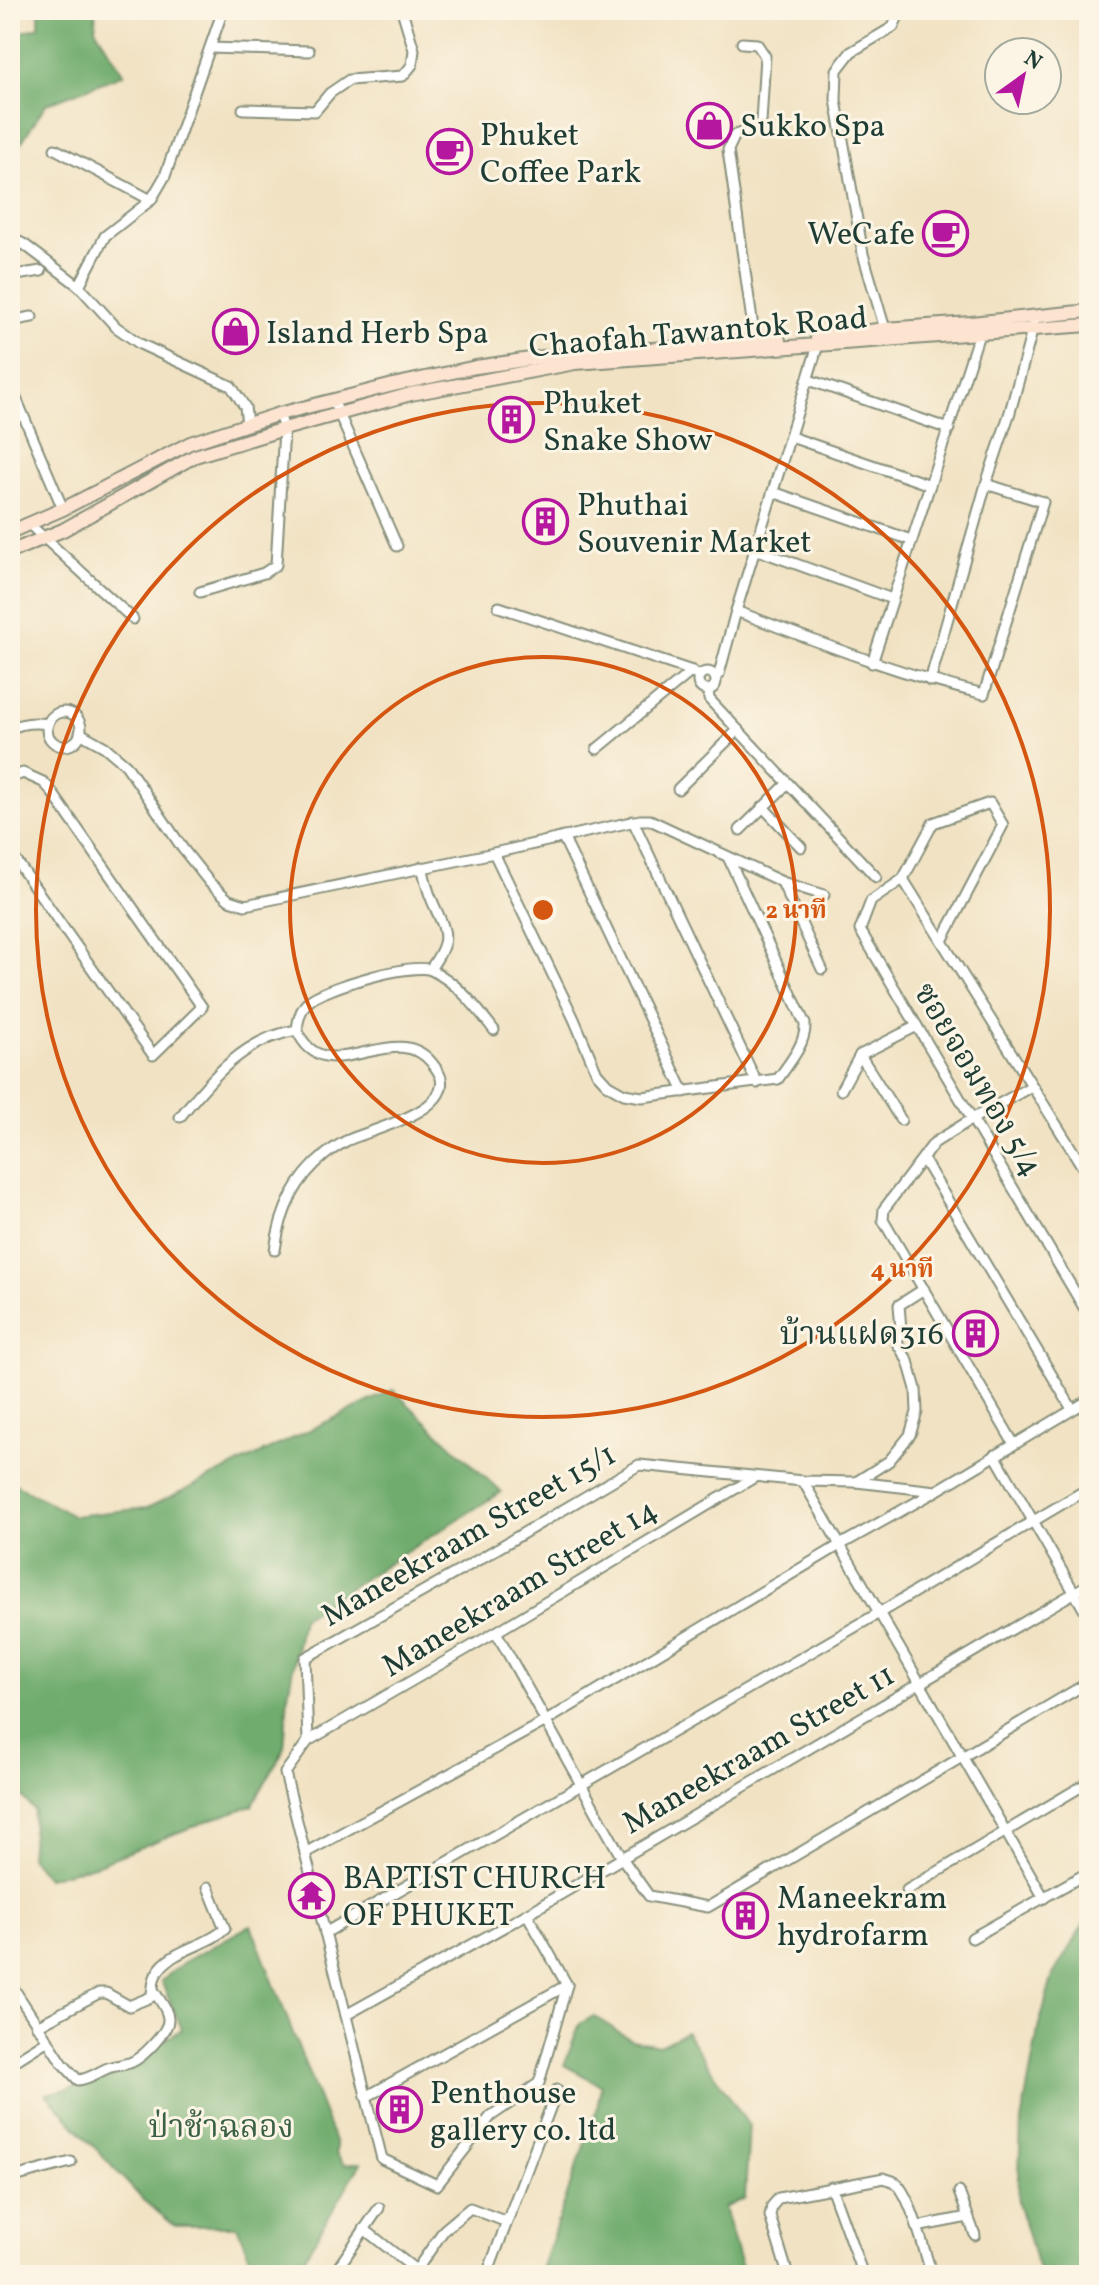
<svg xmlns="http://www.w3.org/2000/svg" width="1099" height="2285" viewBox="0 0 1099 2285" font-family="Vollkorn,'Noto Serif Thai',serif">
	<rect width="100%" height="100%" fill="#fcf5e5"/>
	<filter id="ink" filterUnits="userSpaceOnUse"><feTurbulence type="fractalNoise" baseFrequency=".0125" numOctaves="2"/><feDisplacementMap in="SourceGraphic" scale="16" xChannelSelector="R" yChannelSelector="G"/><feConvolveMatrix kernelMatrix="1 2 1 2 8 2 1 2 1" color-interpolation-filters="sRGB"/></filter>
	<filter id="wash" filterUnits="userSpaceOnUse"><feTurbulence type="fractalNoise" baseFrequency=".006" numOctaves="4" result="noise"/><feDisplacementMap in="SourceGraphic" scale="32" xChannelSelector="R" yChannelSelector="G"/><feGaussianBlur stdDeviation="1.8" result="paint"/><feColorMatrix in="noise" values="0 0 0 0 0 0 0 0 0 0 0 0 0 0 0 0 0 1.4 0 .05"/><feComposite in="paint" operator="in"/></filter>
	<g filter="url(#wash)">
		<rect width="100%" height="100%" fill="#f1e2c3"/>
		<g fill="#70ac6d" stroke="#487450" stroke-width="2">
			<path d="M37,10h58l1,20 28,44 -78,30 -36,56v-117l6,-9 23,-7v-15z"/>
			<path d="M393,1390l108,102 -199,126 -14,77 -4,54 -32,57 -40,13 -114,45 -51,14 -17,-21 4,-47 -24,-27v-302l63,35 74,-8z"/>
			<path d="M1089,1915v360h-47l-6,-12 -18,-61 3,-80 18,-97 14,-50z"/>
			<path d="M251,1925l85,219v10l8,11 17,-2 -67,112h-61l20,-9 -16,-40h-62l-32,-26 -97,-106 57,-14 79,-51 -21,-48 23,-19z"/>
			<path d="M594,2016l37,24 28,5 27,-13 63,94 -4,72 -21,10 20,67h-205l58,-166 4,-24 -37,-20 16,-41z"/>
		</g>
	</g>
	<g filter="url(#ink)">
		<g fill="none" stroke-linecap="round" stroke-linejoin="round">
			<defs>
				<g id="street">
					<path d="M742,43l15,1 8,12 -4,66 -7,7 -19,6 -7,15 27,192"/>
					<path d="M210,48l99,3"/>
					<path d="M243,109l72,2 15,-18 19,-13 54,-4 9,-11 2,-15 -12,-40"/>
					<path d="M55,149l96,51"/>
					<path d="M10,237l15,8 54,41 37,41 24,17 91,42 14,21 2,17"/>
					<path d="M10,276l31,-5"/>
					<path d="M79,286l26,-50 46,-36 14,-24 58,-166"/>
					<path d="M10,321l22,-4"/>
					<path d="M885,329l-22,-75 -27,-154 1,-30 14,-18 42,-25 8,-17"/>
					<path d="M809,380l140,49"/>
					<path d="M10,384l53,125"/>
					<path d="M333,400l64,146"/>
					<path d="M791,437l139,48"/>
					<path d="M773,492l138,48"/>
					<path d="M29,524l104,95"/>
					<path d="M755,549l137,50"/>
					<path d="M200,592l64,-19 12,-8 8,-136 -5,-15"/>
					<path d="M499,607l193,64 7,5"/>
					<path d="M736,611c82,31 162,63 248,83l59,-192 -57,-18"/>
					<path d="M872,663l107,-329"/>
					<circle cx="707" cy="681" r="9"/>
					<path d="M715,677l4,-3 17,-63 82,-266"/>
					<path d="M930,681l56,-197 24,-72 24,-88"/>
					<path d="M708,690l1,9 167,178"/>
					<circle cx="64" cy="729" r="17"/>
					<path d="M10,729c11,-6 25,-7 38,-5"/>
					<path d="M80,733l25,14 21,18 57,84 27,34 19,17 16,5 249,-52 146,-33h10l132,62 42,13"/>
					<path d="M597,749l95,-78"/>
					<path d="M10,778l13,-5 20,9 6,6 153,219 -49,48 -143,-203"/>
					<path d="M678,789l60,-59"/>
					<path d="M763,807l38,40"/>
					<path d="M633,821l124,262"/>
					<path d="M740,830l47,-46"/>
					<path d="M563,837l121,255"/>
					<path d="M494,853l80,166 23,54 11,12 16,9 18,3 136,-18c11,-16 28,-35 27,-55l-77,-167"/>
					<path d="M422,867c3,10 5,22 9,31 14,34 23,38 -1,71"/>
					<path d="M903,879l-32,22 -11,29 229,386"/>
					<path d="M903,879l186,298"/>
					<path d="M903,879l30,-56 57,-20 13,22 -61,116"/>
					<path d="M782,882l40,87"/>
					<path d="M860,1055l41,65"/>
					<path d="M841,1090l19,-35 57,-29"/>
					<path d="M180,1117c31,-39 65,-79 117,-87"/>
					<path d="M923,1159l149,250"/>
					<path d="M275,1250c5,-38 20,-71 50,-95 6,-5 14,-10 21,-14 23,-11 103,-28 95,-63 -2,-6 -5,-10 -9,-15 -37,-47 -107,32 -135,-33 1,-10 3,-21 11,-28 14,-14 105,-40 123,-32 26,12 46,38 63,60"/>
					<path d="M1014,1444l-131,-224 1,-11 50,-66 38,-24 60,-33"/>
					<path d="M995,1455l94,163"/>
					<path d="M803,1481l241,417"/>
					<path d="M856,1482l80,9"/>
					<path d="M496,1632l126,226 27,38 59,11 381,-225"/>
					<path d="M308,1741l188,-109 259,-155"/>
					<path d="M305,1853l241,-132 294,-176 91,-51 158,-94"/>
					<path d="M907,1890l182,-108"/>
					<path d="M527,1914l40,71 -28,98 -48,33 -54,69 -55,-26 -97,-386 23,-32 -3,-83 156,-88 178,-105 164,16 53,1 33,-21 21,-26 7,-23 -1,-23 -8,-28 -11,-18 4,-14 -2,-24 25,-16"/>
					<path d="M325,1933l554,-320 210,-125"/>
					<path d="M972,1938l117,-66"/>
					<path d="M10,1983l53,81 15,16c11,-1 20,-8 30,-12 8,-3 17,-3 24,-6 11,-5 37,-31 36,-43 0,-10 -9,-19 -14,-28"/>
					<path d="M346,2015l181,-101 562,-330"/>
					<path d="M37,2026l62,-33h7l23,13 22,-9c3,-8 1,-17 6,-24 14,-24 49,-26 68,-44l-17,-42"/>
					<path d="M10,2064l38,-24"/>
					<path d="M366,2097l201,-112"/>
					<path d="M10,2178l61,-16"/>
					<path d="M831,2187l32,88"/>
					<path d="M959,2192l16,43"/>
					<path d="M916,2227l52,-10"/>
					<path d="M364,2229l58,46"/>
					<path d="M488,2272l69,-182"/>
					<path d="M333,2275l46,-67"/>
					<path d="M413,2275l31,-45 26,-22 37,14"/>
					<path d="M788,2275l-18,-59 2,-10 7,-8 105,-20c4,2 9,2 12,5 15,13 29,71 36,92"/>
				</g>
				<g id="secondary">
					<path d="M817,338l68,-9 86,-6 118,-12"/>
					<path d="M10,532l53,-23 127,-66 89,-29 114,-29 83,-18 75,-11 228,-16"/>
					<path d="M10,552l53,-22 132,-74 89,-27 127,-35 164,-31 514,-38"/>
				</g>
			</defs>
			<use href="#street" stroke="#88907c" stroke-width="13"/>
			<use href="#secondary" stroke="#88907c" stroke-width="16"/>
			<use href="#street" stroke="#fff" stroke-width="9"/>
			<use href="#secondary" stroke="#fde4d1" stroke-width="12"/>
		</g>
	</g>
	<g fill="none" stroke="#d45610" stroke-width="4">
		<circle cx="543" cy="910" r="253"/>
		<circle cx="543" cy="910" r="507"/>
	</g>
	<defs>
		<symbol id="shop-ring" viewBox="-11 -11 22 22"><circle r="9.5" fill="#fcf5e5" stroke="#b5179e" stroke-width="1.5"/><path d="M-5-2.5h2.3a2.7 3.5 0 0 1 5.4 0H5L5.5 6h-11ZM-1.5-2.5h3a1.5 2.3 0 0 0-3 0Z" fill="#b5179e"/></symbol>
		<symbol id="cafe-ring" viewBox="-11 -11 22 22"><circle r="9.5" fill="#fcf5e5" stroke="#b5179e" stroke-width="1.5"/><path d="M-5.5-4.5H6V0H3Q3 3.5 0 3.5H-2.5Q-5.5 3.5-5.5 0ZM3-3.2v2h1.7v-2ZM-6 4.5H4V6H-6Z" fill="#b5179e"/></symbol>
		<symbol id="building-ring" viewBox="-11 -11 22 22"><circle r="9.5" fill="#fcf5e5" stroke="#b5179e" stroke-width="1.5"/><path d="M-4-6H4V6H1V3H-1V6H-4ZM-2.5-4.3h1.7v1.8h-1.7ZM.8-4.3h1.7v1.8H.8ZM-2.5-1h1.7V.8h-1.7ZM.8-1h1.7V.8H.8Z" fill="#b5179e"/></symbol>
		<symbol id="temple-ring" viewBox="-11 -11 22 22"><circle r="9.5" fill="#fcf5e5" stroke="#b5179e" stroke-width="1.5"/><path d="M0-6L5-2H3V0L6.5 2.5H4V6H1.5V3h-3V6H-4V2.5H-6.5L-3 0V-2H-5Z" fill="#b5179e"/></symbol>
	</defs>
	<g fill-rule="evenodd">
		<use href="#shop-ring" x="684" y="100" width="51" height="51"/>
		<use href="#cafe-ring" x="424" y="126" width="51" height="51"/>
		<use href="#cafe-ring" x="920" y="208" width="51" height="51"/>
		<use href="#shop-ring" x="210" y="306" width="51" height="51"/>
		<use href="#building-ring" x="486" y="394" width="51" height="51"/>
		<use href="#building-ring" x="520" y="496" width="51" height="51"/>
		<use href="#building-ring" x="950" y="1308" width="51" height="51"/>
		<use href="#temple-ring" x="286" y="1870" width="51" height="51"/>
		<use href="#building-ring" x="720" y="1890" width="51" height="51"/>
		<use href="#building-ring" x="374" y="2084" width="51" height="51"/>
	</g>
	<g text-anchor="middle" stroke-width="6" stroke-linejoin="round" paint-order="stroke">
		<g font-size="32" fill="#1f3d34" stroke="#fcf5e5" text-anchor="start">
			<text x="740" y="136">Sukko Spa</text>
			<text x="480" y="145">Phuket<tspan x="480" dy="37">Coffee Park</tspan></text>
			<text x="915" y="244" text-anchor="end">WeCafe</text>
			<text x="266" y="343">Island Herb Spa</text>
			<text x="543" y="413">Phuket<tspan x="543" dy="37">Snake Show</tspan></text>
			<text x="577" y="515">Phuthai<tspan x="577" dy="37">Souvenir Market</tspan></text>
			<text x="944" y="1344" text-anchor="end">บ้านแฝด316</text>
			<text x="343" y="1888">BAPTIST CHURCH<tspan x="343" dy="37">OF PHUKET</tspan></text>
			<text x="777" y="1908">Maneekram<tspan x="777" dy="37">hydrofarm</tspan></text>
			<text x="430" y="2103">Penthouse<tspan x="430" dy="37">gallery co. ltd</tspan></text>
		</g>
		<g font-size="32" fill="#1f3d34" stroke="#fcf5e5">
			<text transform="translate(698 331) rotate(-5)" y="11">Chaofah Tawantok Road</text>
			<text transform="translate(979 1079) rotate(59)" y="11">ซอยจอมทอง 5/4</text>
			<text transform="translate(468 1534) rotate(-30)" y="11">Maneekraam Street 15/1</text>
			<text transform="translate(519 1587) rotate(-31)" y="11">Maneekraam Street 14</text>
			<text transform="translate(758 1748) rotate(-30)" y="11">Maneekraam Street 11</text>
		</g>
		<g font-size="32" fill="#3a6046" stroke="#fcf5e5">
			<text x="221" y="2137">ป่าช้าฉลอง</text>
		</g>
	</g>
	<circle cx="543" cy="910" r="12" fill="#d45610" stroke="#fcf5e5" stroke-width="4"/>
	<g font-size="24" text-anchor="middle" font-weight="bold" fill="#d45610" stroke="#fcf5e5" stroke-width="6" stroke-linejoin="round" paint-order="stroke">
		<text x="796" y="918">2 นาที</text>
		<text x="902" y="1277">4 นาที</text>
	</g>
	<rect width="1099" height="2285" fill="none" stroke="#fcf5e5" stroke-width="40"/>
	<g transform="translate(1023 76) rotate(33)"><circle r="38" fill="#fcf5e5" stroke="#a4ab9e" stroke-width="2"/>
	<path d="M0-6L14 30L0 20L-14 30Z" fill="#b5179e"/>
	<text y="-12" font-size="22" font-weight="bold" text-anchor="middle" fill="#1f3d34">N</text>
	</g>
</svg>
